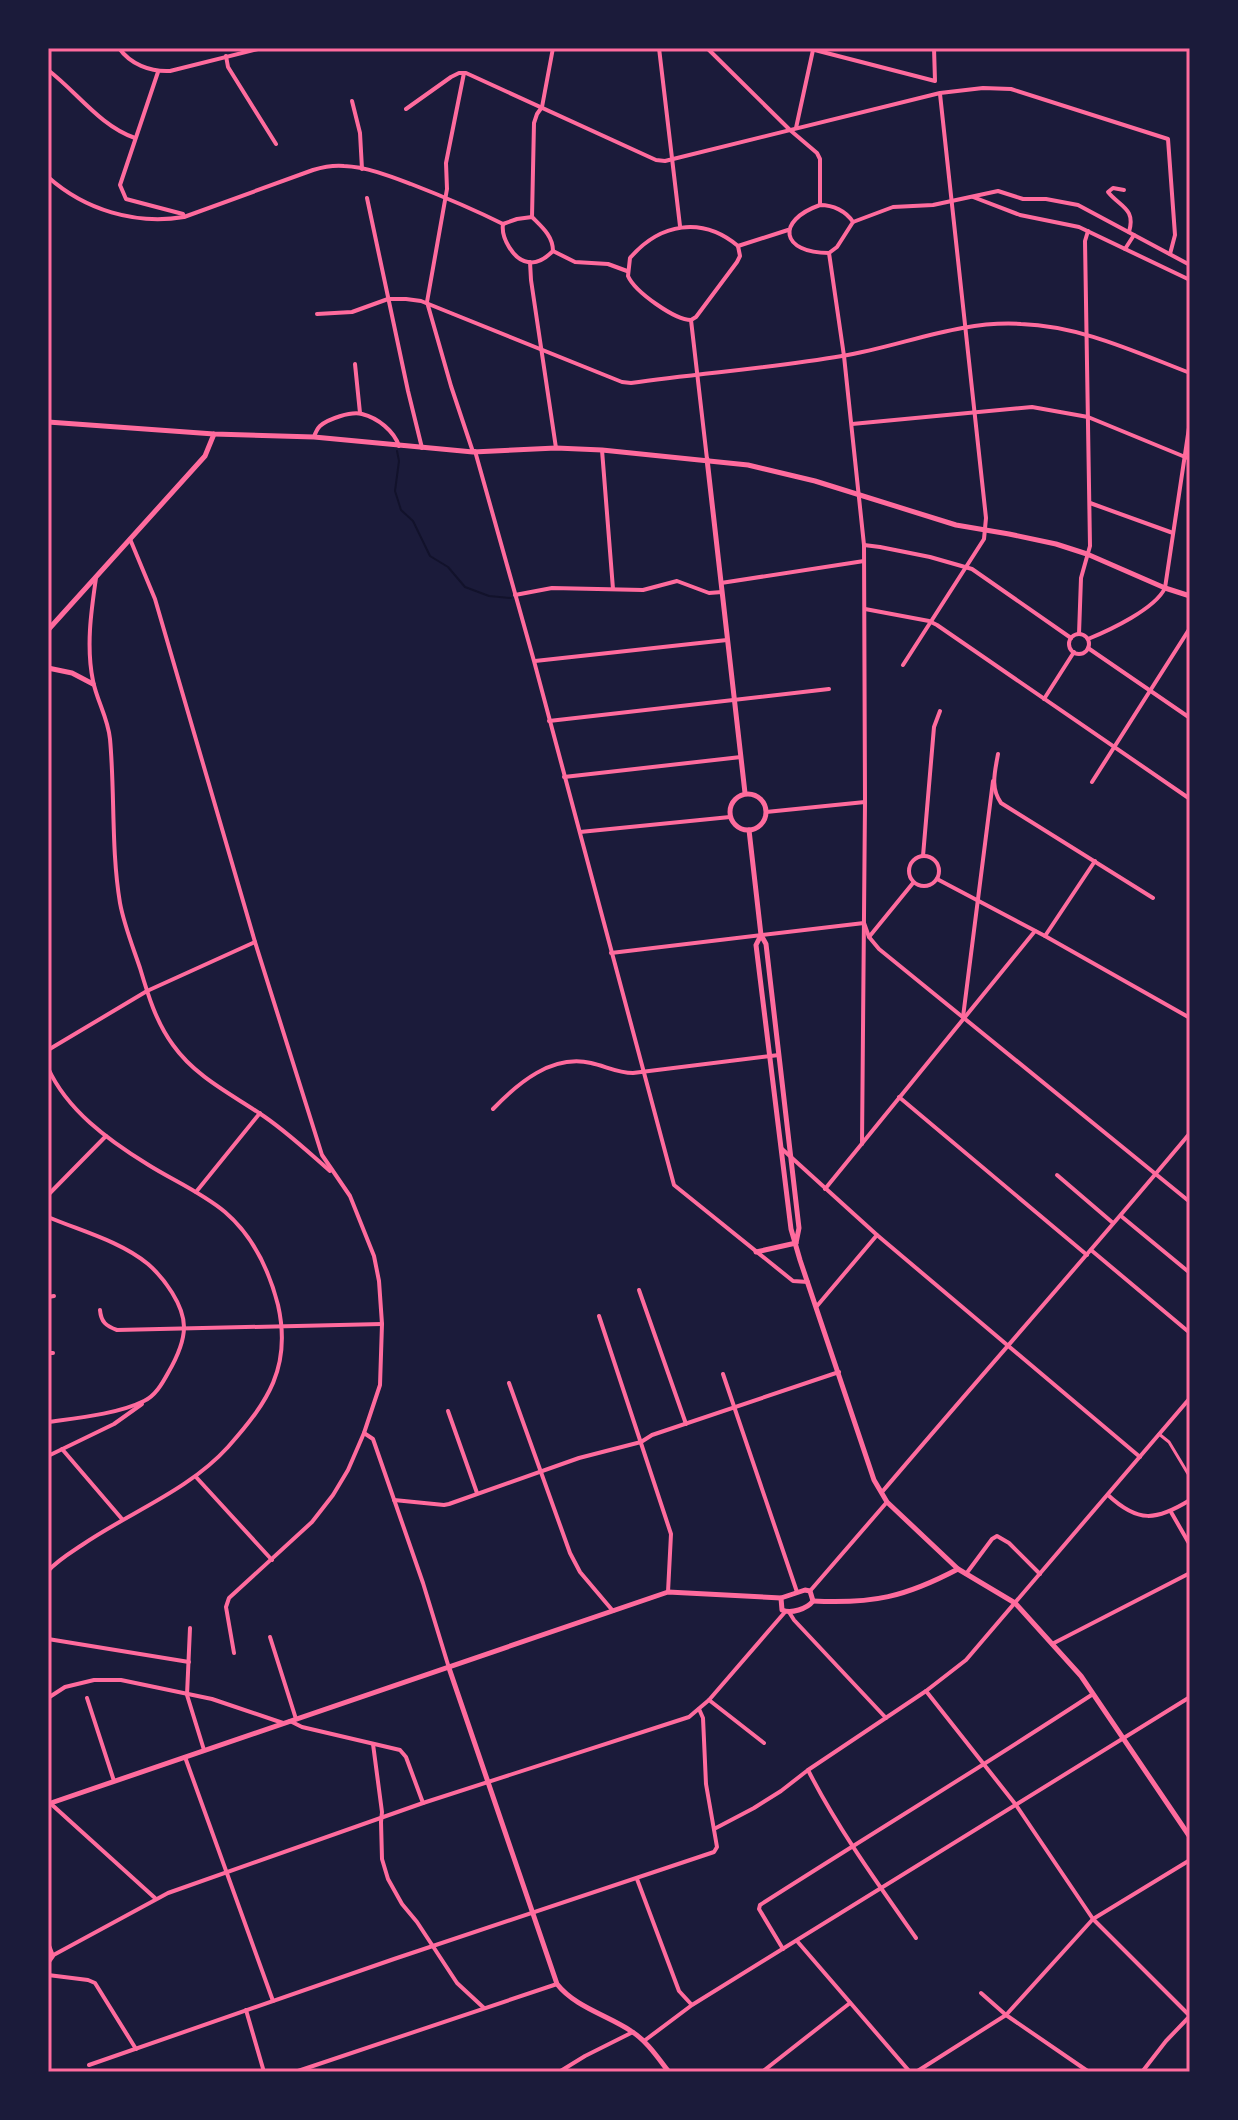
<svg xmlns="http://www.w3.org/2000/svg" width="1238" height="2120" viewBox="0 0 1238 2120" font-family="Georgia,serif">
	<rect width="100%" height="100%" fill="#1b1b3a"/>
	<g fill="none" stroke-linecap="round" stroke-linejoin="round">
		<path stroke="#12122b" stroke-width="2" d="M397,451l2,10 -4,30 6,19 12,11 17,35 18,11 17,20 24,9 22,2"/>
		<path stroke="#ff6b9d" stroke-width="3" d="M1159,1434l10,8 21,35"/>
		<g stroke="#ff6b9d" stroke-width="4">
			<path d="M119,48c11,16 31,24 51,23l92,-23"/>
			<path d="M659,48l21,178"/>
			<path d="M707,48l83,82 27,23 3,6v46"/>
			<path d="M807,48l128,33 -1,-33"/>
			<path d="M226,56l2,11 48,77"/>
			<path d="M48,70c29,22 52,56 87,68"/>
			<path d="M158,72l-38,113 6,14 57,15 1,3"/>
			<path d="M464,73l-18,90 1,26 -20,113 24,84 22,66"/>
			<path d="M352,101l8,32 2,36"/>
			<path d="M406,109l45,-32 8,-4h7l190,87 9,1 275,-68 43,-5 28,1 157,50 7,96 -5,19"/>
			<path d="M796,128l17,-78"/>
			<path d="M48,177c37,33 87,48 136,40l129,-47c10,-3 20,-5 31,-4 23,1 46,10 67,18 31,12 62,25 92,40"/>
			<path d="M1124,190l-11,-2 -5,4c12,15 28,16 21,40"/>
			<path d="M973,197l47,18 59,12 111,53"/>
			<path d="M367,198l41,193 14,57"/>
			<path d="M820,205c13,0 26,6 33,17l-16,25 -8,6c-48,0 -54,-32 -9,-48z"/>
			<path d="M532,217l2,-94 3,-9 5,-7 11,-59"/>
			<path d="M853,222l40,-15 40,-2 65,-14 25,8h23l32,6 112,60"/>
			<path d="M503,224c-2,13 10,36 25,38 9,2 19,-5 25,-11"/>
			<path d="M503,224l14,-5 15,-2c10,10 21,19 21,34"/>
			<path d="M738,246l50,-16"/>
			<path d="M1125,249l9,-14"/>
			<path d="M553,251l22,11 33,2 19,7"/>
			<path d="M829,253l15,103 20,189 1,257 -3,342"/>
			<path d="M530,262l1,18 25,168"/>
			<path d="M317,314l35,-2 36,-13h18l15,2 201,81 9,1c70,-10 141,-15 211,-27 61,-10 117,-36 179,-32 60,2 114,28 169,49"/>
			<path d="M691,320c-16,0 -56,-28 -63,-44l2,-18c30,-35 72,-42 108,-12"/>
			<path d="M691,320l16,139"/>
			<path d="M691,320l5,-3 41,-55 3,-6 -2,-10"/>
			<path d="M355,364l5,49"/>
			<path d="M852,424l180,-17 56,10 102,42"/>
			<path d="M314,437c1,-3 3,-8 6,-11 8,-7 31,-15 42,-12 16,4 32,17 37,32"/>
			<path d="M602,450l11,139"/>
			<path d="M475,451l59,210 140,524 119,96 15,1"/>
			<path d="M1090,503l83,30"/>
			<path d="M130,539l25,60 100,343 67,213 28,41 24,60 5,25 3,43 -2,61 -16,48 -16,37 -15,25 -21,27 -83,76 -3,9 8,46"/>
			<path d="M864,545l16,2 50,10 42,12 99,69"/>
			<path d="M96,578c-5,34 -10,69 -3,103 4,20 15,37 17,58 5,54 1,110 10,164 4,22 13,44 20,65 8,27 16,54 33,77 22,31 56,48 86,68 25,16 48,38 71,58"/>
			<path d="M721,583l143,-22"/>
			<path d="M515,595l37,-7 91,2 34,-9 32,12 13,-1"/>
			<path d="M865,609l64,12 8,4 253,174"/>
			<path d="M1079,634l2,-56 9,-32 -5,-305 3,-10"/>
			<circle cx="1079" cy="644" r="10"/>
			<path d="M1088,639c22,-9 67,-30 77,-51l25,-167"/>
			<path d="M1088,648l102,70"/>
			<path d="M535,661l192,-21"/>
			<path d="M903,665l81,-126 2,-21 -46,-424"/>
			<path d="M1044,699l30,-47"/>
			<path d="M549,721l280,-32"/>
			<path d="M998,754c-3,18 -8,33 3,49l152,95"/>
			<path d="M564,777l177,-20"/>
			<path d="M1092,782l98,-154"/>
			<path d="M766,812l99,-10"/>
			<path d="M580,832l150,-15"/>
			<circle cx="924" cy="871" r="15"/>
			<path d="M923,856l11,-129 6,-16"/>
			<path d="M937,879l108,57 145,82"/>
			<path d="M1045,936l50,-75"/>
			<path d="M869,937l44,-54"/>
			<path d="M611,953l253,-30 5,14 10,12 311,253"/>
			<path d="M963,1017l30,-236"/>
			<path d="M48,1050l99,-59 108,-49"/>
			<path d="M48,1068c19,42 60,72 99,96 25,16 54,28 78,48 28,24 44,58 53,93 14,62 -10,97 -50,142 -40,44 -98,65 -146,98 -12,8 -24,15 -34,26"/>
			<path d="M899,1097l188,158"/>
			<path d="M493,1109c25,-26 59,-55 98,-46 14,3 27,10 42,10l146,-18"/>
			<path d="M781,1148l96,87 263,222"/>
			<path d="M1057,1175l56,48"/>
			<path d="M825,1189l210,-258"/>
			<path d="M196,1192l64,-79"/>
			<path d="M48,1195l58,-59"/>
			<path d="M1121,1216l69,57"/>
			<path d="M48,1217c33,14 72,24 100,47 16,14 36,41 36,63 0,15 -9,34 -16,46 -6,11 -13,23 -24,28 -26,13 -67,17 -96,21"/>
			<path d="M1091,1250l99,83"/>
			<path d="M639,1290l47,134"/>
			<path d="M48,1297l6,-1"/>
			<path d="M817,1306l60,-71"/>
			<path d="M100,1310c1,12 6,16 17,20l265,-6"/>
			<path d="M599,1316l72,218 -3,58"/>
			<path d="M48,1353h5"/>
			<path d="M723,1374l74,218"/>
			<path d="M509,1383l61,170 10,19 33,39"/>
			<path d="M448,1411l29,82"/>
			<path d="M364,1433l9,6 50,144 26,85"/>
			<path d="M62,1449l60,70"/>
			<path d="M48,1456l66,-32 28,-20"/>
			<path d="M196,1477l76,83"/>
			<path d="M882,1492c102,-120 207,-238 308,-359"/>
			<path d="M1108,1495c30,28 48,26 82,5"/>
			<path d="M394,1500l50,5 5,-1 130,-46 62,-16 11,-7 187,-63"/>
			<path d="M1171,1512l19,33"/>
			<path d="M966,1574l26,-35 5,-3 12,7 31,31"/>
			<path d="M810,1591l77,-89"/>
			<path d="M789,1612l5,8 92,98"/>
			<path d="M190,1628l-3,67 17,55"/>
			<path d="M270,1637l26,82"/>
			<path d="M48,1639l141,23"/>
			<path d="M1052,1644l138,-71"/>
			<path d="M926,1691l90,114 77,114 97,97"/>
			<path d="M48,1698l17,-11 29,-7h27l91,19 71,24"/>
			<path d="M87,1698l27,83"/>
			<path d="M709,1700l55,43"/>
			<path d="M290,1721l12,6 98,23 6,7 17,46"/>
			<path d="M373,1744l9,68 -1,10 1,37 6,20 14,25 15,18 40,61 27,25"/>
			<path d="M185,1757l88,244"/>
			<path d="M808,1770c30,59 70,114 108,168"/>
			<path d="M50,1803l105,95"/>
			<path d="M714,1829l40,-21 27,-17 27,-21 118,-79 40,-31 224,-262"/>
			<path d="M637,1879l42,112 12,13"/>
			<path d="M797,1941l113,131"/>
			<path d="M48,1943l5,13 -5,7"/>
			<path d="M783,1949l-24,-40 1,-4c111,-71 223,-139 333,-211"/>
			<path d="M48,1958l120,-65 255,-90 266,-86 20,-17 76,-88"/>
			<path d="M48,1975l40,5 7,3 41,66"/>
			<path d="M981,1993l25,22 83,57"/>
			<path d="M246,2010l18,62"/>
			<path d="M644,2041l48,-36 498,-308"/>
			<path d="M89,2065l305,-106 320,-107 3,-5 -11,-63 -3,-66 -4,-9"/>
			<path d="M295,2072l262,-88"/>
			<path d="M559,2072l26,-16 48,-24"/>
			<path d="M762,2072l88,-69"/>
			<path d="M916,2072l90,-57 87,-96 97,-59"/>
			<path d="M1142,2072l24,-31 24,-25"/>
		</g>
		<g stroke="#ff6b9d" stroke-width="5">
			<path d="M707,459l38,334"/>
			<path d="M48,630l157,-174 9,-22"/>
			<path d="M48,668l24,5 21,11"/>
			<circle cx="748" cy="812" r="18"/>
			<path d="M749,830l12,105"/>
			<path d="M796,1243l3,-15 -33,-284 -5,-9 -5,10 35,284 9,31 74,220 13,22 71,67"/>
			<path d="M756,1252l40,-9"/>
			<path d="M805,1590l5,1 3,10c-6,8 -22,13 -31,9l-1,-12z"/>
			<path d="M813,1601c60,3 92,-4 145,-32l57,34 66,73 109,161"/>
			<path d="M449,1668l108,316c18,23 50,31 74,47 16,10 27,27 38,41"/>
			<path d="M48,1804l620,-212 113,6"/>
		</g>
		<path stroke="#ff6b9d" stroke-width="5" d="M48,422l166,12 100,3 159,15 83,-4 46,2 146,15 67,16 141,44 53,9 47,10 31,10 78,34 25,8"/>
	</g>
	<rect width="1238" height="2120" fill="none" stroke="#1b1b3a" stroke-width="100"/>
	<rect x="50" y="50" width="1138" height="2020" fill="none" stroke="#ff6b9d" stroke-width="3"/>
</svg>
